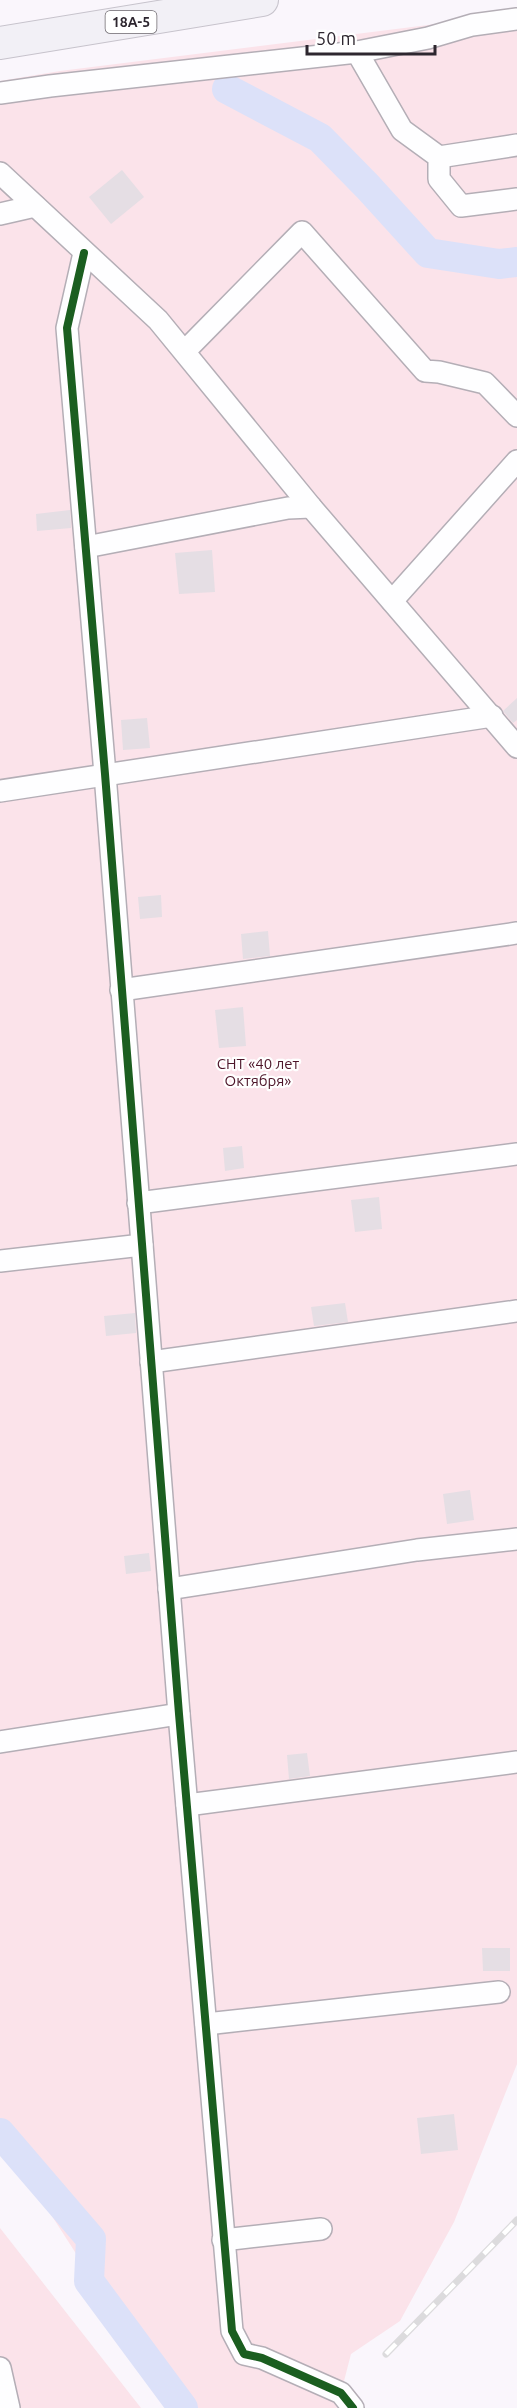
<svg xmlns="http://www.w3.org/2000/svg" width="517" height="2408" viewBox="0 0 517 2408" font-family="Ubuntu,sans-serif">
	<rect width="100%" height="100%" fill="#faf6fc"/>
	<g fill="#fbe3ea">
		<path d="M517,14v2050l-63,158 -54,99 -49,33 -14,54h-162l-175,-273v-2054l60,-10z"/>
		<path d="M0,2228l141,180h-141z"/>
	</g>
	<g fill="none" stroke-linecap="round" stroke-linejoin="round">
		<g stroke="#dce1f9" stroke-width="30">
			<path d="M227,89l93,49 48,49 60,66 71,11 18,-2"/>
			<path d="M0,2133l91,106 -2,42 94,127"/>
		</g>
	</g>
	<g fill="#e5dee4">
		<path d="M122,170l22,27 -33,27 -22,-27z"/>
		<path d="M70,510l1,18 -34,3 -1,-17z"/>
		<path d="M212,550l3,42 -36,2 -4,-41z"/>
		<path d="M517,698v22l-4,3 -10,-12z"/>
		<path d="M147,718l3,30 -27,2 -2,-30z"/>
		<path d="M161,895l1,22 -22,2 -2,-22z"/>
		<path d="M268,931l2,25 -27,3 -2,-25z"/>
		<path d="M243,1007l3,39 -27,2 -4,-38z"/>
		<path d="M242,1146l2,22 -19,3 -2,-23z"/>
		<path d="M379,1197l3,32 -27,3 -4,-32z"/>
		<path d="M345,1303l3,19 -34,4 -3,-19z"/>
		<path d="M135,1313l1,20 -30,3 -2,-20z"/>
		<path d="M470,1490l4,30 -27,4 -4,-30z"/>
		<path d="M149,1553l2,18 -25,3 -2,-18z"/>
		<path d="M307,1753l3,23 -21,3 -2,-24z"/>
		<path d="M482,1948h28v23h-27z"/>
		<path d="M454,2114l4,36 -37,4 -4,-36z"/>
	</g>
	<g fill="none" stroke-linecap="round" stroke-linejoin="round">
		<defs>
			<g id="minor">
				<path d="M357,52l45,78 37,27v22l22,27 56,-7"/>
				<path d="M0,93l50,-7 307,-34 71,-14 44,-13 45,-6"/>
				<path d="M439,157l78,-12"/>
				<path d="M0,173l158,147 153,187 206,240"/>
				<path d="M0,214l35,-8"/>
				<path d="M84,253l-17,75 38,446 74,940 53,617 12,23 18,4 79,35 12,15"/>
				<path d="M185,351l117,-119 123,139 14,1 46,11 32,33"/>
				<path d="M86,547l202,-39 23,-1"/>
				<path d="M392,601l125,-140"/>
				<path d="M0,791l492,-75"/>
				<path d="M121,990l396,-57"/>
				<path d="M138,1203l379,-49"/>
				<path d="M0,1261l142,-16"/>
				<path d="M151,1362l366,-51"/>
				<path d="M169,1589l248,-39 100,-11"/>
				<path d="M0,1742l179,-28"/>
				<path d="M187,1805l330,-43"/>
				<path d="M206,2024l293,-32"/>
				<path d="M223,2240l98,-11"/>
				<path d="M0,2368l9,40"/>
			</g>
			<path id="highway" d="M0,43l262,-43"/>
		</defs>
		<use href="#minor" stroke="#b4aeb6" stroke-width="24"/>
		<use href="#highway" stroke="#c7c3cc" stroke-width="34"/>
		<use href="#minor" stroke="#fefeff" stroke-width="21"/>
		<use href="#highway" stroke="#f2f0f6" stroke-width="32"/>
		<defs>
			<path id="rail" d="M386,2354l131,-134"/>
		</defs>
		<use href="#rail" stroke="#dcdbdd" stroke-width="7"/>
		<use href="#rail" stroke="#fff" stroke-width="4.5" stroke-dasharray="14" stroke-linecap="butt"/>
		<defs>
			<path id="cycleway" d="M84,253l-17,75 38,446 74,940 53,617 12,23 18,4 79,35 12,15"/>
		</defs>
		<use href="#cycleway" stroke="#fff" stroke-width="11"/>
		<use href="#cycleway" stroke="#1b5e20" stroke-width="8"/>
	</g>
	<g text-anchor="middle" stroke-width="4.5" stroke-linejoin="round" paint-order="stroke">
		<rect fill="#fff" stroke="#6c676d" stroke-width="1.5" x="105.5" y="11" width="51" height="22" rx="4.5"/>
		<g font-size="14" font-weight="bold" fill="#2d262f">
			<text x="131" y="27">18А-5</text>
		</g>
		<g font-size="15" fill="#4d1529" stroke="#fff">
			<text x="258" y="1069">СНТ «40 лет<tspan x="258" dy="17">Октября»</tspan></text>
		</g>
	</g>
	<path d="M307 45v9h128v-9" fill="none" stroke="#2d262f" stroke-width="3"/>
	<text x="316" y="45" font-size="18" fill="#2d262f" stroke="#ffffff" stroke-width="4.5" paint-order="stroke">50 m</text>
</svg>
